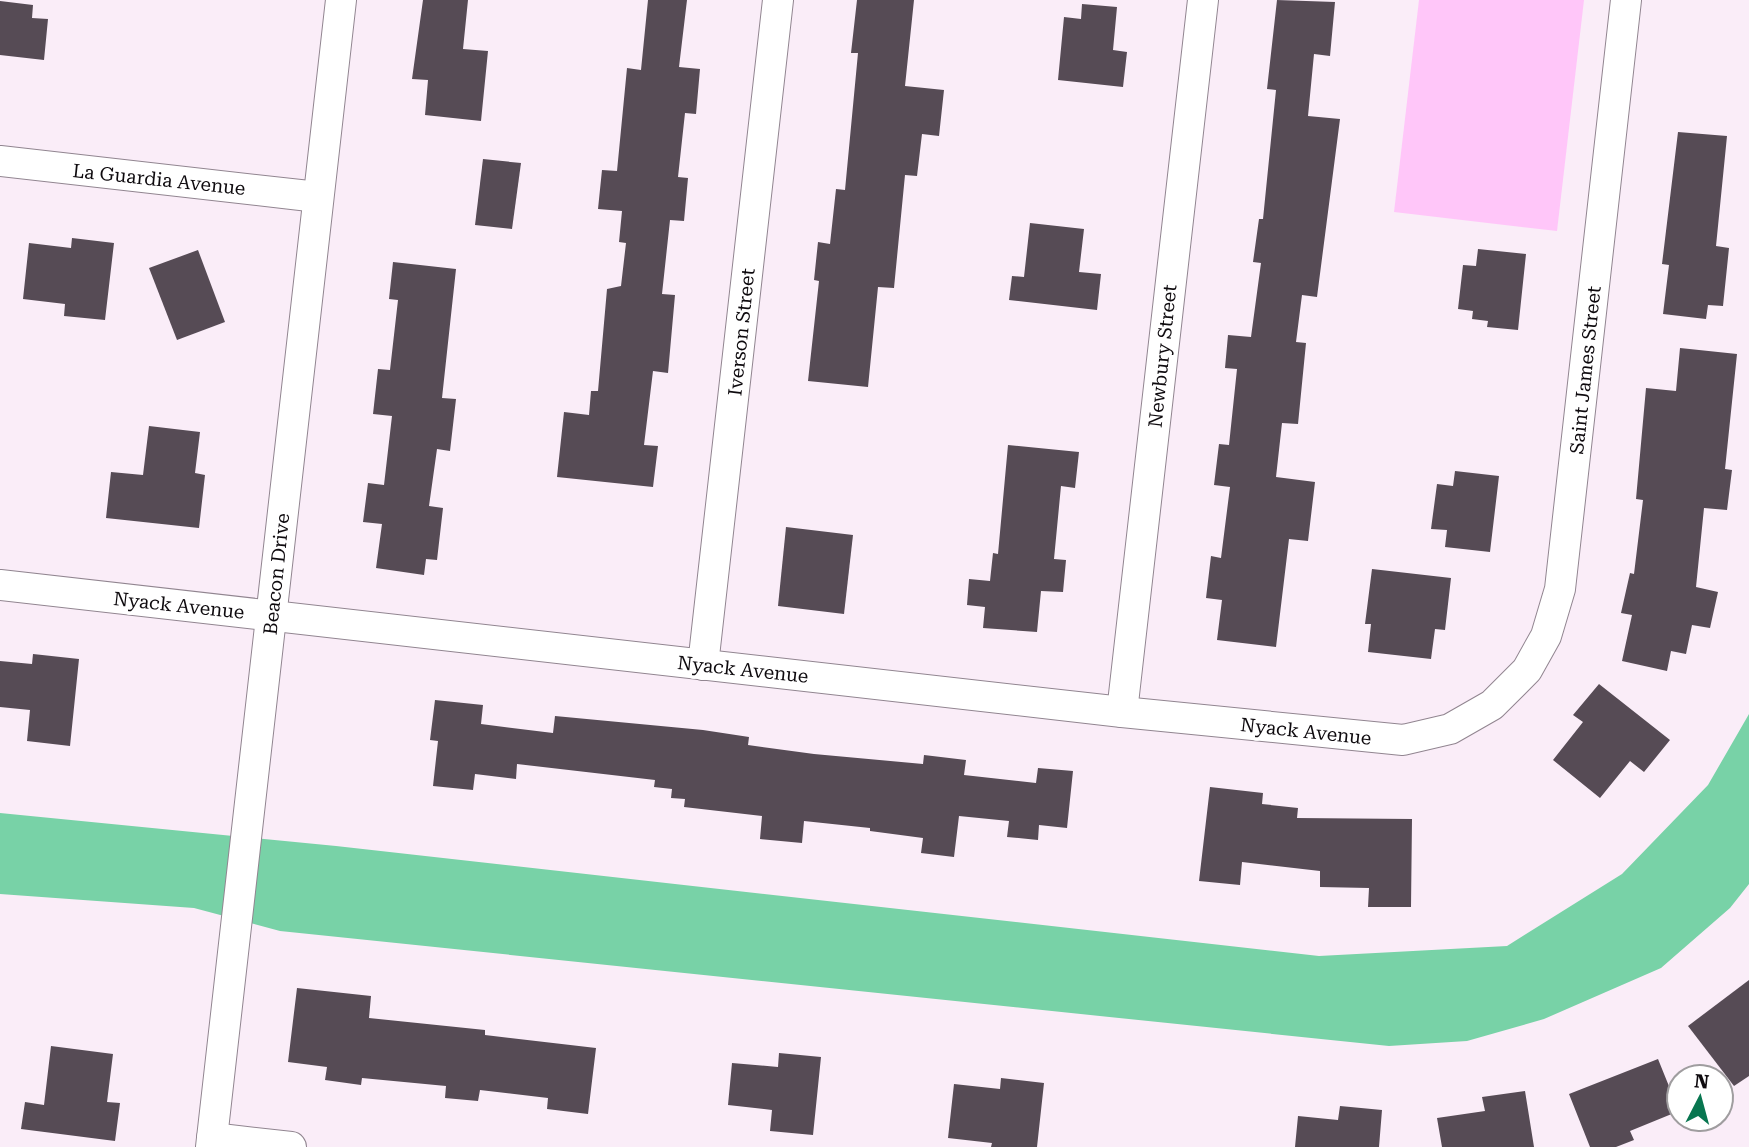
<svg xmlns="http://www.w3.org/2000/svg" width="1749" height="1147" viewBox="0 0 1749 1147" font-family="'Roboto Serif',serif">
	<rect width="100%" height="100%" fill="#faedf8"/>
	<path fill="#ffc6f9" d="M1419,0h165l-27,231 -163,-19z"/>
	<path fill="#78d2a7" d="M1749,714v170l-19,24 -69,60 -117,51 -77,22 -78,5 -1109,-115 -86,-23 -194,-14v-81l336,33 983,110 188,-10 115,-72 86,-89z"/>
	<g fill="#564b55">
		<path d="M423,0h45l-5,49 25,2 -7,70 -56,-6 3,-35 -16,-1z"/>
		<path d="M648,0h39l-8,67 21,2 -4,45 -11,-1 -7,64 10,1 -4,43 -14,-1 -8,74 13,1 -7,78 -15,-2 -9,74 14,1 -5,41 -96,-10 7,-65 25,3 2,-24h7l9,-102 14,-3 5,-43 -7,-1 3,-31 -24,-2 4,-39 15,1 10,-103 14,2z"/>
		<path d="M857,0h57l-9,86 39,4 -5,46 -17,-2 -5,42 -12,-1 -11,113 -16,-1 -10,100 -60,-6 11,-100 -5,-1 4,-38 12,2 6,-55 9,1 13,-137h-7z"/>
		<path d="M1277,0l58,2 -5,54 -16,-2 -6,62 32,3 -23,178 -15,-2 -6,47 10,1 -8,81 -16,-1 -6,54 39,5 -7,59 -19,-2 -13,108 -59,-7 5,-40 -16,-2 5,-42 10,2 9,-71 -16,-2 5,-41 10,1 8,-76 -12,-1 3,-33 23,2 10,-74 -8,-1 6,-43h4l13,-129 -9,-1z"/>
		<path d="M0,1l33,4 -1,13 16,1 -4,41 -44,-5z"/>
		<path d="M1082,4l35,3 -4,43 14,2 -4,35 -65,-7 6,-63 17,2z"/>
		<path d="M1678,132l49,4 -11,110 13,2 -6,58 -15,-1 -2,14 -43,-5 6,-49 -7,-1z"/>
		<path d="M483,159l38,4 -9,66 -37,-4z"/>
		<path d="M1030,223l54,6 -5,43 22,2 -4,36 -88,-10 3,-24 12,1z"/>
		<path d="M72,238l42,5 -9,77 -41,-4 1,-12 -42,-5 6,-56 42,5z"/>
		<path d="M1478,249l48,5 -8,76 -31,-3 1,-6 -16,-2 1,-8 -15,-2 5,-44 13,1z"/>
		<path d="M198,250l27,72 -48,18 -28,-72z"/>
		<path d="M393,262l63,7 -14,129 14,1 -6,52 -13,-2 -8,57 14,2 -6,52 -11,-1 -2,16 -48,-7 6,-44 -19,-2 5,-39 16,2 8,-69 -19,-2 5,-45 12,1 8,-70 -9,-1z"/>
		<path d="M1680,348l57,6 -12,115 7,1 -5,40 -23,-2 -8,79 22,5 -8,36 -18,-3 -6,29 -15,-3 -4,20 -45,-10 10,-46 -11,-2 9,-40 4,1 9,-74 -7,-1 10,-111 30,3z"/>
		<path d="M149,426l51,6 -5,41 10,2 -6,53 -93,-10 5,-46 32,3z"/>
		<path d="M1008,445l71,7 -4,36 -14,-2 -7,73 12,1 -3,32 -22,-1 -4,41 -54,-4 2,-21 -18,-2 2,-26 21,2 3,-28 5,1z"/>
		<path d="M1455,471l44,5 -9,76 -45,-5 2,-17 -16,-1 6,-45 16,2z"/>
		<path d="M786,527l67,8 -9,79 -66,-8z"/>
		<path d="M1372,569l79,9 -6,52 -10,-1 -4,30 -63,-7 3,-28h-6z"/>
		<path d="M33,654l46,5 -9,87 -43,-5 3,-31 -30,-3v-46l32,3z"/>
		<path d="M1599,684l71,56 -26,32 -14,-11 -30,37 -47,-38 30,-38 -10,-7z"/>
		<path d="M435,700l48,5 -2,19 72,9 2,-17 148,14 46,7 -1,8 66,9 109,10 1,-9 42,5 -2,15 72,8 2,-15 35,3 -6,57 -28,-3 -1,15 -31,-3 2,-16 -50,-5 -5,41 -33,-4 2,-15 -53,-7v-3l-66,-7 -2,22 -42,-4 2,-23 -78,-9 1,-8 -14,-1 1,-9 -18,-2 1,-7 -138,-16 -1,15 -41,-5 -2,16 -40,-4 5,-45 -8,-1z"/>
		<path d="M1210,787l53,6 -1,11 36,4 -1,10 115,1 -1,88h-43l1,-19 -49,-1v-16l-78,-9 -2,23 -41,-4z"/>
		<path d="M1749,980v96l-15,10 -46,-60z"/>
		<path d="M297,988l74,8 -2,22 116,12v5l111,13 -8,66 -41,-5 1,-11 -68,-8 -2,11 -33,-3 1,-12 -84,-8 -1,7 -36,-5 2,-13 -39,-5z"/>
		<path d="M51,1046l62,8 -6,48 13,1 -5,38 -94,-12 4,-27 19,3z"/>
		<path d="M779,1053l42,4 -8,78 -43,-4 2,-21 -44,-5 4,-42 46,4z"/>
		<path d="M1658,1059l21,52 -49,20 4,9 -18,7h-26l-21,-53z"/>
		<path d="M1001,1078l43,5 -7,64h-46l1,-4 -44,-5 6,-54 46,5z"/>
		<path d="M1525,1091l9,56h-92l-5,-29 48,-7 -3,-14z"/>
		<path d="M1340,1106l42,4 -3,37h-84l3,-31 40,4z"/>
	</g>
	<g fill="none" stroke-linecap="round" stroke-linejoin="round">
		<defs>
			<g id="minor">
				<path d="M0,161l318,36"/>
				<path d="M0,585l1122,127 281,28 47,-11 42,-24 35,-35 19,-34 14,-47 66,-589"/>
				<path d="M703,665l75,-665"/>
				<path d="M1122,712l81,-712"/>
				<path d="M212,1138l79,9"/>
				<path d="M211,1147l130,-1147"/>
			</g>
		</defs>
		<use href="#minor" stroke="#918590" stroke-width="32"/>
		<use href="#minor" stroke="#fff" stroke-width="30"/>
	</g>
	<g text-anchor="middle" stroke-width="7" stroke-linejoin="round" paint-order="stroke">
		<g font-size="19" fill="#0e0a0e" stroke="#fff">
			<text transform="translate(159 179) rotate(6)" y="7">La Guardia Avenue</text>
			<text transform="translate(741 332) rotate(-84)" y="7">Iverson Street</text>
			<text transform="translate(1162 356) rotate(-84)" y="7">Newbury Street</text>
			<text transform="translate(1585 370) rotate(-84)" y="7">Saint James Street</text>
			<text transform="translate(276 574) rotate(-84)" y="7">Beacon Drive</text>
			<text transform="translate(179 605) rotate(6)" y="7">Nyack Avenue</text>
			<text transform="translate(743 669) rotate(6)" y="7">Nyack Avenue</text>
			<text transform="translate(1306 731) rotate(6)" y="7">Nyack Avenue</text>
		</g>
	</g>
	<g transform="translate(1700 1098) rotate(6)"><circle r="33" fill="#ffffff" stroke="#9f9d9f" stroke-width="2"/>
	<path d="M0-5L12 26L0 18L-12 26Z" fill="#087650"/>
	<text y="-10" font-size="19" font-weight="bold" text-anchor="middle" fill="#0e0a0e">N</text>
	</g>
</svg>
